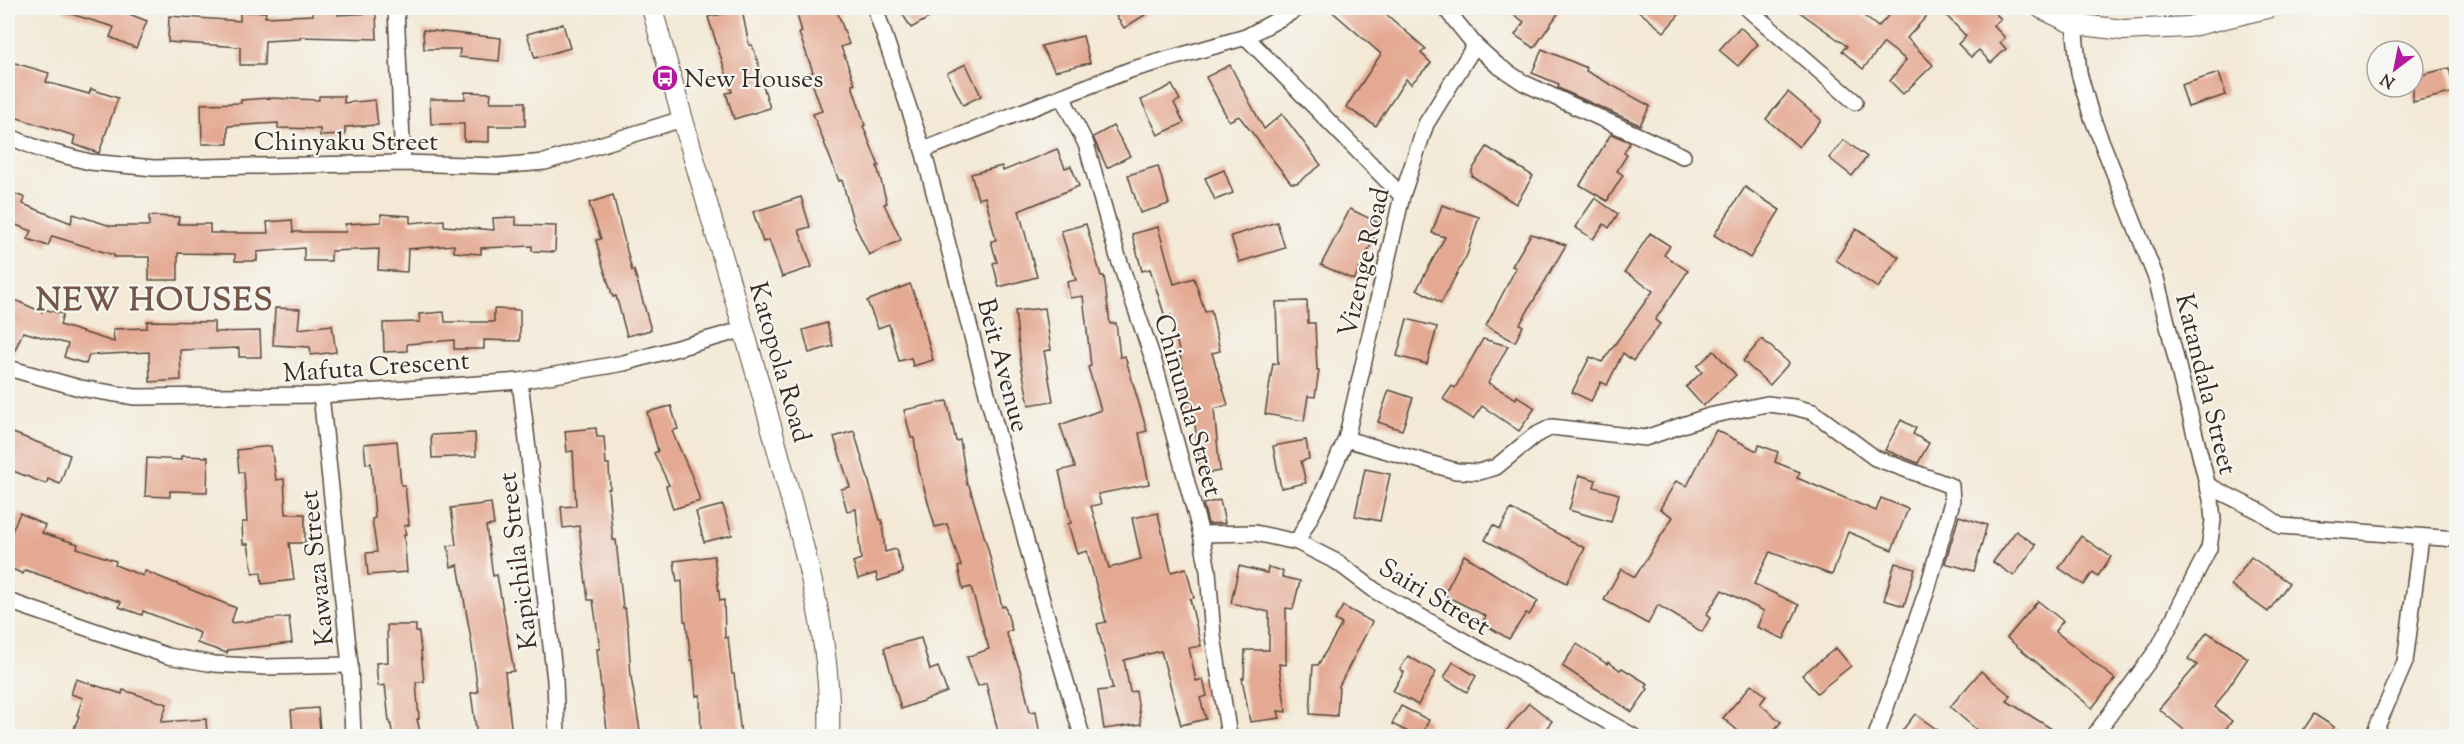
<svg xmlns="http://www.w3.org/2000/svg" width="2464" height="744" viewBox="0 0 2464 744" font-family="'Sorts Mill Goudy',serif">
	<rect width="100%" height="100%" fill="#f6f6f2"/>
	<filter id="ink" filterUnits="userSpaceOnUse"><feTurbulence type="fractalNoise" baseFrequency=".0167" numOctaves="2"/><feDisplacementMap in="SourceGraphic" scale="12" xChannelSelector="R" yChannelSelector="G"/><feConvolveMatrix kernelMatrix="1 2 1 2 8 2 1 2 1" color-interpolation-filters="sRGB"/></filter>
	<filter id="wash" filterUnits="userSpaceOnUse"><feTurbulence type="fractalNoise" baseFrequency=".008" numOctaves="4" result="noise"/><feDisplacementMap in="SourceGraphic" scale="24" xChannelSelector="R" yChannelSelector="G"/><feGaussianBlur stdDeviation="1.35" result="paint"/><feColorMatrix in="noise" values="0 0 0 0 0 0 0 0 0 0 0 0 0 0 0 0 0 1.4 0 .05"/><feComposite in="paint" operator="in"/></filter>
	<g filter="url(#wash)">
		<rect width="100%" height="100%" fill="#f3e9d6"/>
		<g id="blocks">
			<g fill="#e4a992">
				<path d="M65,8h49l33,13 -11,27 -26,-11 4,-10 -50,-15z"/>
				<path d="M795,8h41l13,36 -8,3 14,37 -3,1 13,40 -2,1 16,40h-2l10,37 -3,1 17,36 -32,15 -16,-34 -11,-41 -3,1 -26,-67 9,-3 -13,-37 4,-2 -14,-39 3,-1z"/>
				<path d="M899,8h48l-36,20z"/>
				<path d="M1111,8h45l-32,20z"/>
				<path d="M1328,8h51l47,41 -5,4 10,10 -20,21 -5,-5 -30,47 -30,-19 35,-53z"/>
				<path d="M1504,8h58l-28,40 -19,-13 9,-13z"/>
				<path d="M1635,8h50l-21,24z"/>
				<path d="M1794,8h60l24,19 17,-19h39l-27,30 26,27 -30,29 -13,-13 16,-21 -22,-17 -21,26 -21,-18 5,-5z"/>
				<path d="M1939,8h51l11,11 -8,6 12,13 -5,4 6,7 -15,14 -12,-13 -8,7 -13,-13 8,-8z"/>
				<path d="M312,10h26v5l38,-2 1,26 -77,-2v2l-35,2 -1,24h-24v-18l-72,-5 1,-26 71,5v-9h26l-1,5 48,-2z"/>
				<path d="M742,10l7,35h3l8,23 -2,1 12,39 -36,11 -8,-26 6,-1 -24,-75z"/>
				<path d="M563,24l7,24 -35,10 -8,-24z"/>
				<path d="M1740,27l18,17 -20,22 -19,-16z"/>
				<path d="M423,30l78,8 -2,23 -40,-4 1,-8h-36z"/>
				<path d="M1083,36l7,27 -35,8 -14,-25z"/>
				<path d="M1542,49l45,19 -1,3 64,35 -10,19 -82,-37 1,-4 -27,-11z"/>
				<path d="M8,61l41,12 -3,9 43,12 2,-5 27,9 -19,55 -26,-9 2,-8 -67,-21z"/>
				<path d="M966,64l15,32 -18,9 -16,-32z"/>
				<path d="M1230,65l34,64 18,-15 39,51 -24,18h-6l-52,-67 -10,5 -23,-44z"/>
				<path d="M2449,68l6,24 -42,10v-25z"/>
				<path d="M2219,73l7,22 -38,12 -7,-22z"/>
				<path d="M1172,85l8,15 -6,3 10,20 -26,12 -17,-35z"/>
				<path d="M465,92l26,1 -1,9h35v24h-36v16l-25,-1v-17h-33l-1,-25h35z"/>
				<path d="M1788,92l33,28 -22,27 -33,-28z"/>
				<path d="M319,96h25v7l31,-3 3,25 -33,2v8l-25,1v-7l-42,-1v-5l-50,3v18h-26l-1,-40 40,-1v-3l28,-2 50,2z"/>
				<path d="M1113,126l17,30 -23,12 -14,-31z"/>
				<path d="M1611,134l19,8 -6,11 3,2 -10,16 6,4 -16,26 -27,-16z"/>
				<path d="M1844,140l23,17 -15,19 -23,-18z"/>
				<path d="M1487,147l46,29 -17,28 -44,-28v-6z"/>
				<path d="M1057,149l8,19 6,-2 8,20 -60,25 18,66 -38,10 -6,-24 4,-1 -6,-21 5,-1 -11,-43 -7,2 -7,-25 31,-8 1,5z"/>
				<path d="M1158,166l11,38 -29,9 -12,-38z"/>
				<path d="M1224,170l9,23 -18,7 -10,-22z"/>
				<path d="M1745,187l35,23 -30,48 -36,-23z"/>
				<path d="M8,191l17,7 -2,6 48,19 2,-9 38,12h38v-10l30,1 -1,7h32v9h58l-1,-11 25,-2 1,12h53l-1,-8 36,-2v-8l29,2v7l34,-3v6l50,4 -1,-12 23,-1v8l40,1 -1,26 -23,-1v-5l-51,2v6l-27,-2v-7l-46,4 -1,23 -29,-2 1,-21 -48,2v10h-27v-13l-47,4v9h-22v-7l-57,-1v27h-29v-23h-35v-2l-62,-19 -4,10 -20,-7 4,-8 -16,-6 -6,17 -2,-1z"/>
				<path d="M613,195l19,76 2,-1 17,60 -24,6 -11,-40 -3,1 -12,-37 -5,-20 5,-1 -12,-36z"/>
				<path d="M801,197l9,30 -11,3 13,37 -30,10 -13,-37 -6,2 -10,-30z"/>
				<path d="M1595,198l23,16 -9,14 -5,-4 -11,15 -18,-12z"/>
				<path d="M1442,205l37,12 -12,38 -26,48 -24,-14 28,-52 -13,-4z"/>
				<path d="M1350,209l31,15 -27,56 -33,-15z"/>
				<path d="M1277,222l8,26 -46,14 -8,-26z"/>
				<path d="M1086,224l15,52h3l6,48 6,-1 4,34 5,-1 22,75 -8,2 10,51 -51,10 3,10 -10,2 18,62 32,-9 -9,-41 26,-5 13,59 15,-4 8,30 -4,1 11,47 -12,2 7,33 7,-2 4,17 -7,2 6,21 -25,6 -20,-74 -37,9 6,32 6,-1 5,33 -37,5 -6,-38 15,-2 -16,-65 9,-2 -19,-71 -10,3 -9,-30 3,-1 -12,-52 16,-4 -15,-42 41,-15 -13,-43 3,-1 -8,-70 -13,2 -3,-16 9,-2 -15,-49z"/>
				<path d="M1158,227l16,57 20,-6 11,34 6,-2 9,41 -8,2 16,52 -14,4 6,62 -20,3 -6,-59 -8,3 -8,-28 9,-3 -16,-72 -6,2 -15,-48 -8,2 -10,-37z"/>
				<path d="M1856,229l43,28 -21,31 -42,-28z"/>
				<path d="M1650,233l20,13 -6,9 24,16 -33,49 5,4 -27,37 -10,-8 -16,32 -6,-3 -10,19 -19,-9 18,-35 12,5 51,-71 -28,-19z"/>
				<path d="M1531,234l35,11 -46,79 3,2 -8,16 -29,-16 30,-58 -4,-2z"/>
				<path d="M910,284l9,23 14,53 -20,6 -2,-8 -12,3 -10,-37 -11,4 -11,-27z"/>
				<path d="M8,297l34,15 1,-3 20,5 -3,11 54,17 -1,-13 34,-1v-7l67,1v10l46,-1 1,26h-22v-9l-59,2 1,30 -31,2 -1,-30 -60,3 -3,9 -22,-7 4,-13 -45,-12 -12,27 -3,-1z"/>
				<path d="M1307,301l1,22h7l2,47h2l-4,27 -7,-1 -4,25 -39,-7 8,-51 5,1 -2,-62z"/>
				<path d="M275,308l25,1 -2,20 34,-4 4,27 -25,3 -1,-8 -37,-2z"/>
				<path d="M1045,308l6,42 -7,1 9,50 -24,4 -8,-41 -6,-53z"/>
				<path d="M494,309l26,1v31l-36,-1v9h-30v-9l-47,4v7l-23,1 -1,-29 37,-1 -1,-8 25,-2 1,10h49z"/>
				<path d="M1407,319l30,8 -10,37 -30,-8z"/>
				<path d="M827,323l6,23 -24,7 -6,-23z"/>
				<path d="M1483,339l25,7 -20,37 28,16 1,-3 18,12 -16,23 -37,-25 -9,13 -30,-20 9,-13 3,2z"/>
				<path d="M1762,339l27,24 -19,22 -27,-24z"/>
				<path d="M1714,351l22,24 -33,31 -17,-19 16,-15 -5,-6z"/>
				<path d="M1389,390l24,8 -11,32 -24,-8z"/>
				<path d="M947,401l9,40 4,-1 7,45h2l19,64 14,58 3,-1 7,24 -6,2 14,38 10,42 6,-1 4,25h-41l-13,-53 -8,3 -11,-29 22,-8 -18,-62 -8,2 -5,-22 3,-1 -14,-42 -12,3 -16,-57 -5,-32h-3l-7,-28z"/>
				<path d="M671,406l7,23 -6,2 21,48 7,22 -27,8 -7,-23 3,-1 -15,-32 4,-2 -11,-39z"/>
				<path d="M1901,420l15,8 -3,6 16,9 -11,20 -33,-13z"/>
				<path d="M596,428l1,9h7l2,27h3l1,25h-2l5,51h3l7,68h2l3,21 3,48 10,59h-33l-8,-56 -3,-31h3l-7,-49h-5l-9,-74 -16,2 -2,-21 15,-1 -3,-55 -6,1 -2,-21z"/>
				<path d="M1716,430l41,21 2,-6 19,7 -3,10 25,10 -3,6 79,33 5,-13 27,11 -16,41 -44,-18 -16,43 -62,-23 -16,32 45,21 -15,34 -27,-12 7,-16 -42,-21 -16,25 4,3 -8,14 -44,-27 -10,19 -44,-24 17,-31 14,8 38,-60 -13,-8 16,-28 11,5z"/>
				<path d="M8,431l62,24 -10,29 -12,-5 -2,5 -38,-15z"/>
				<path d="M854,431l26,89h2l3,32 11,-3 7,24 -25,8 -2,-8 -18,6 -5,-17 8,-3 -5,-50 -9,2 -6,-22 9,-2 -16,-50z"/>
				<path d="M475,433l1,23 -44,2 -1,-23z"/>
				<path d="M1306,440l3,19 -8,2 5,22 -25,5 -8,-42z"/>
				<path d="M397,441l4,44h4l4,40 -5,1 2,9h-2l3,37 -39,3 -2,-22 11,-1 -5,-33 3,-1 -4,-55 -5,1 -2,-20z"/>
				<path d="M271,446l5,34 8,-1 2,35h19v29h-16l5,37 -32,4 -1,-12 -8,1 -5,-29h-5l-1,-22h5l-3,-50h-5l-2,-22z"/>
				<path d="M181,456l27,1 -1,35 -37,-1v6l-25,-1 2,-38 34,2z"/>
				<path d="M1365,469l25,5 -10,47 -25,-5z"/>
				<path d="M1579,475l17,5 -2,7 25,7 -8,28 -42,-12z"/>
				<path d="M1220,500l5,23 -17,1 -5,-20z"/>
				<path d="M491,503l3,22 -8,1 7,50 4,-1 17,96 -9,1 7,64h-35l-6,-43 7,-1 -7,-53 -13,-74 -7,2 -3,-21 8,-1 -5,-37z"/>
				<path d="M723,505l9,30 -28,7 -8,-30z"/>
				<path d="M1511,509l74,39 -18,35 -82,-43 8,-15 7,4z"/>
				<path d="M20,513l25,12 -3,8 36,11 -1,4 39,13 -1,4 28,11 2,-5 91,37 -5,15 58,-6 3,26 -64,7 -1,3 -30,-10 3,-10 -57,-22 -1,4 -23,-8 2,-5 -96,-32 -2,4 -15,-7v-27z"/>
				<path d="M1959,516l28,9 -13,46 -29,-8z"/>
				<path d="M2016,531l20,14 -22,31 -21,-14z"/>
				<path d="M2081,536l30,21 -13,19 -5,-4 -9,13 -25,-17z"/>
				<path d="M1464,555l74,46 -9,14 -3,-2 -17,26 -27,-16 4,-7 -42,-21z"/>
				<path d="M714,556l6,45 4,-1 1,38 3,-1 4,37h2l7,61 -40,1 -1,-41 -4,1 -3,-36h-2l-5,-39h-2l-2,-40 -5,1 -3,-21z"/>
				<path d="M2251,557l38,26 -21,29 -37,-27z"/>
				<path d="M1895,563l20,6 -11,37 -20,-6z"/>
				<path d="M1239,566l28,7 1,-6 15,4 -1,6 18,4 -7,28 -7,-1v57l-7,-1 7,48 -8,-1 2,7 -30,4 -8,-44h2l1,-28h24v-38l-38,-9z"/>
				<path d="M2038,601l25,20 -8,10 60,48 -23,29 -85,-70z"/>
				<path d="M1343,606l29,16 -33,64 -2,30 -27,-2 3,-49h5l24,-41 -7,-4z"/>
				<path d="M387,625h29v7h3l5,50h-8l3,37h-2l4,17h-28l-3,-15h-1l-4,-36 -7,1 -2,-23 12,-1z"/>
				<path d="M2207,632l41,26 -33,49 17,14 -12,15h-18l-8,-6 -4,5 -31,-26 38,-44 -9,-6z"/>
				<path d="M921,638l9,32 8,-3 9,25 -46,17 -17,-61z"/>
				<path d="M1577,644l30,20 1,-2 12,8 2,-2 26,16 -2,3 2,2 -16,23 -70,-46z"/>
				<path d="M1836,648l15,18 -34,27 -15,-18z"/>
				<path d="M1408,656l28,16 -18,33 -25,-14 11,-19 -4,-3z"/>
				<path d="M1453,662l23,14 -9,16 -23,-14z"/>
				<path d="M1981,671l30,25 -4,5 56,35h-79l-34,-29z"/>
				<path d="M76,679l46,15 1,-4 44,14 -6,18 45,-3 1,17h-136l8,-20 -2,-1 6,-17 -12,-4z"/>
				<path d="M1752,684l14,12 -6,8 21,18 -12,14h-25l-21,-18z"/>
				<path d="M1529,703l23,18 -12,15h-38z"/>
				<path d="M1401,706l28,14 -8,16h-5l-24,-12z"/>
				<path d="M318,708l2,23 -27,2 -2,-23z"/>
				<path d="M1915,714l31,22h-48z"/>
				<path d="M2314,714l20,13 -7,9h-28z"/>
			</g>
		</g>
	</g>
	<g filter="url(#ink)">
		<use href="#blocks" fill-opacity="0" stroke="#57473a" stroke-width="1.5"/>
		<g fill="none" stroke-linecap="round" stroke-linejoin="round">
			<defs>
				<g id="minor">
					<path d="M396,8l7,155"/>
					<path d="M875,8l48,142 114,433 45,153"/>
					<path d="M1445,8l30,37 22,20 27,18 159,73"/>
					<path d="M1747,8l108,94"/>
					<path d="M2074,24l5,49 12,42 65,163 55,221 2,22 -4,27 -50,99 -65,89"/>
					<path d="M1246,37l156,159"/>
					<path d="M1062,97l24,47 31,110 37,108 47,172 7,37 5,65 16,100"/>
					<path d="M8,136l31,13 51,13 64,6 249,-5 96,3 46,-4 137,-43"/>
					<path d="M923,150l207,-80 116,-33 53,-29"/>
					<path d="M8,368l72,20 55,9 186,-2 199,-14 104,-18 121,-34"/>
					<path d="M520,381l35,299 2,56"/>
					<path d="M321,395l29,270 3,71"/>
					<path d="M1346,439l110,32 23,1 17,-5 38,-31 18,-9 93,11 64,-22 58,-12 27,3 19,5 62,46 76,28 1,16 -25,88 -51,146"/>
					<path d="M2207,485l54,27 20,14 175,13"/>
					<path d="M1201,534l54,-1 42,9 40,20 40,30 256,144"/>
					<path d="M1297,542l24,-45 25,-58 56,-243 24,-72 49,-79"/>
					<path d="M8,601l160,55 46,8 52,3 84,-2"/>
					<path d="M2373,736l32,-74 16,-125"/>
				</g>
				<g id="tertiary">
					<path d="M652,8c39,147 85,292 125,440 25,93 56,191 52,288"/>
					<path d="M2041,8l33,16 49,6 65,-3 79,-19"/>
				</g>
			</defs>
			<use href="#minor" stroke="#57473a" stroke-width="18"/>
			<use href="#tertiary" stroke="#57473a" stroke-width="22"/>
			<use href="#minor" stroke="#fff" stroke-width="15"/>
			<use href="#tertiary" stroke="#fff" stroke-width="20"/>
		</g>
	</g>
	<defs>
		<symbol id="bus-disc" viewBox="-11 -11 22 22"><circle r="9.5" fill="#b5179e" stroke="#f6f6f2"/><path d="M-5-6H5V4H4V6H2V4H-2V6H-4V4H-5ZM-3.5-4V0h7V-4ZM-3.5 1.2v1.5H-2V1.2ZM2 1.2v1.5H3.5V1.2Z" fill="#fff"/></symbol>
	</defs>
	<g fill-rule="evenodd">
		<use href="#bus-disc" x="650" y="63" width="30" height="30"/>
	</g>
	<g text-anchor="middle" stroke-width="4.5" stroke-linejoin="round" paint-order="stroke">
		<g font-size="26" fill="#3b2a1e" stroke="#f6f6f2" text-anchor="start">
			<text x="684" y="87">New Houses</text>
		</g>
		<g font-size="26" fill="#3b2a1e" stroke="#f6f6f2">
			<text x="346" y="150">Chinyaku Street</text>
			<text transform="translate(1363 262) rotate(-77)" y="9">Vizenge Road</text>
			<text transform="translate(781 362) rotate(74)" y="9">Katopola Road</text>
			<text transform="translate(1004 365) rotate(75)" y="9">Beit Avenue</text>
			<text transform="translate(376 366) rotate(-4)" y="9">Mafuta Crescent</text>
			<text transform="translate(2207 384) rotate(76)" y="9">Katandala Street</text>
			<text transform="translate(1189 405) rotate(74)" y="9">Chinunda Street</text>
			<text transform="translate(517 561) rotate(-97)" y="9">Kapichila Street</text>
			<text transform="translate(316 568) rotate(-96)" y="9">Kawaza Street</text>
			<text transform="translate(1435 596) rotate(31)" y="9">Sairi Street</text>
		</g>
		<g font-size="32" font-weight="bold" letter-spacing="1.5" fill="#765647" stroke="#f6f6f2">
			<text x="155" y="310">NEW HOUSES</text>
		</g>
	</g>
	<rect width="2464" height="744" fill="none" stroke="#f6f6f2" stroke-width="30"/>
	<g transform="translate(2395 69) rotate(212)"><circle r="28" fill="#f6f6f2" stroke="#aba49d" stroke-width="1.5"/>
	<path d="M0-4.5L10 22L0 15L-10 22Z" fill="#b5179e"/>
	<text y="-9" font-size="16" font-weight="bold" text-anchor="middle" fill="#3b2a1e">N</text>
	</g>
</svg>
